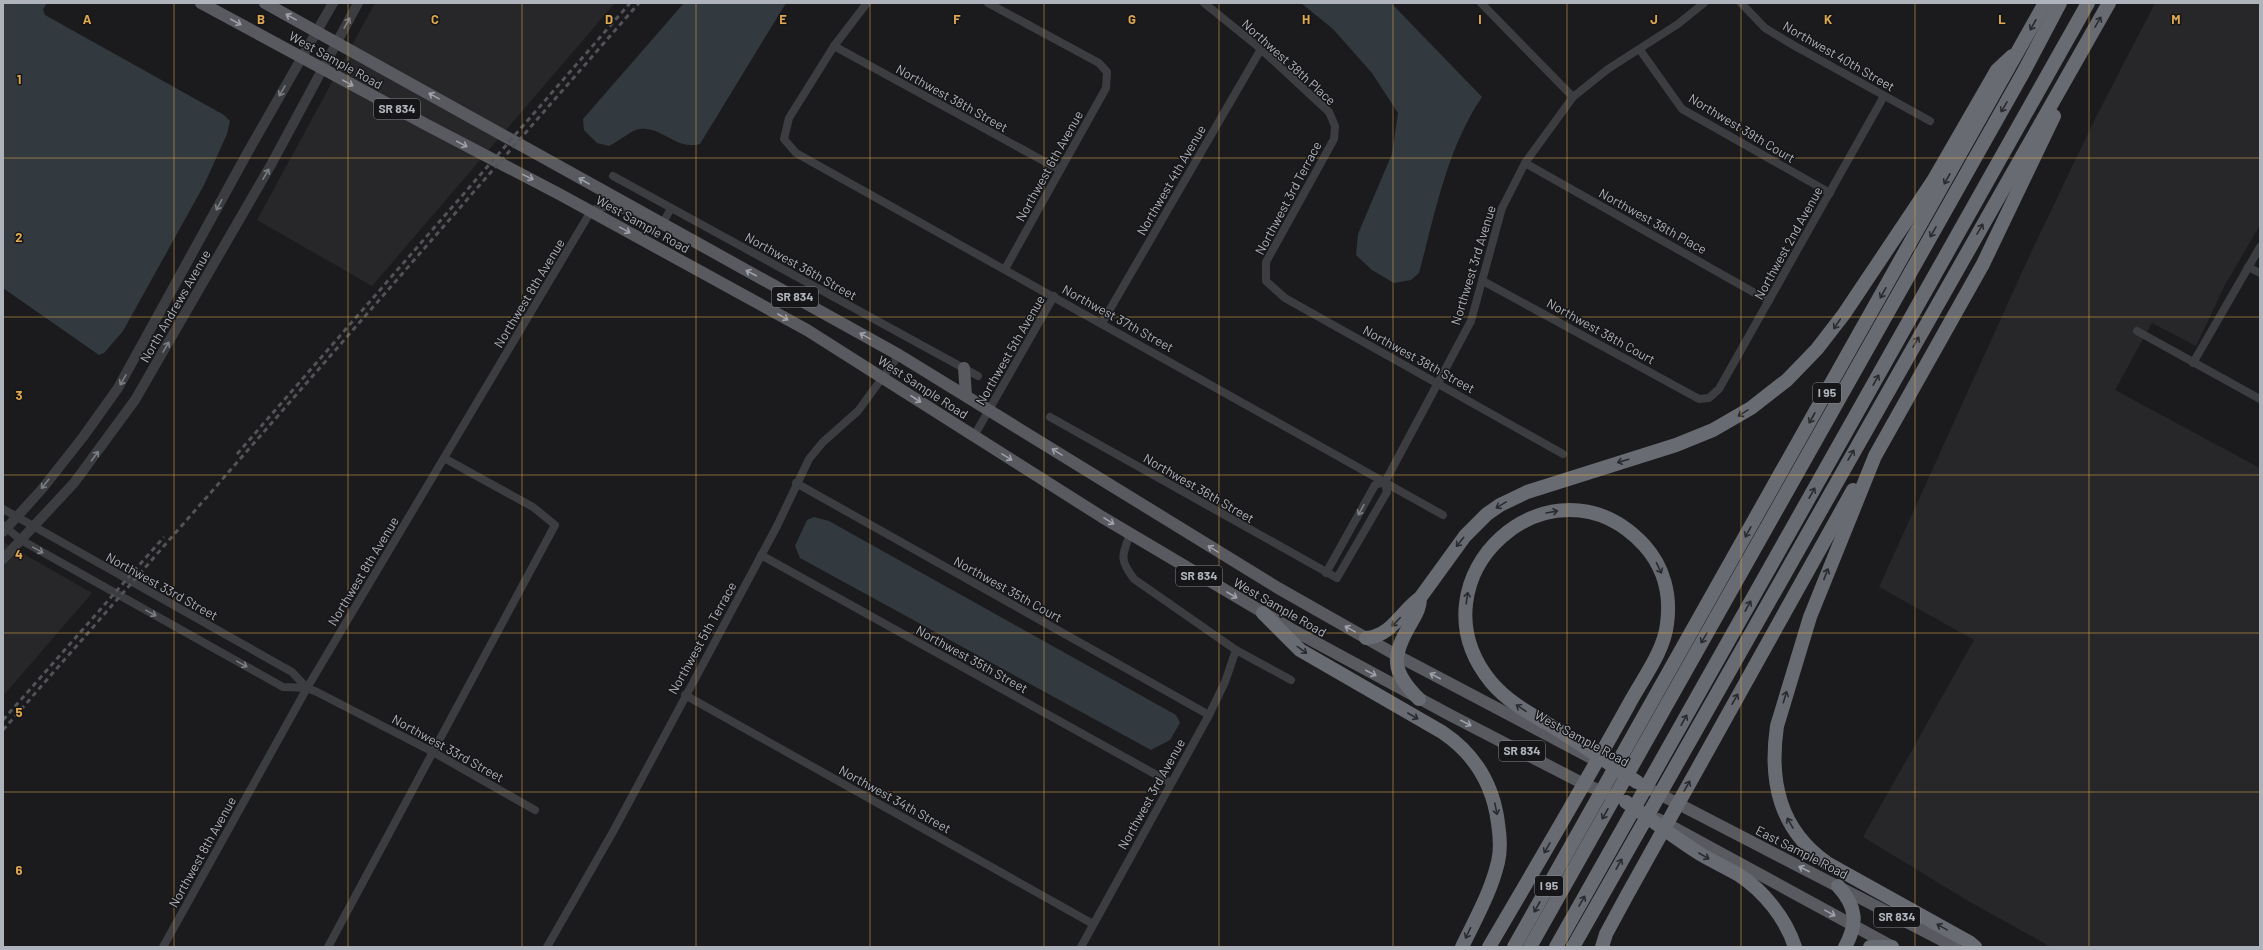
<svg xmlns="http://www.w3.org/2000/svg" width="2263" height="950" viewBox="0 0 2263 950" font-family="Barlow,sans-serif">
	<rect width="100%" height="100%" fill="#1b1b1d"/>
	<g fill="#272729">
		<path d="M375,3h240l-243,283 -115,-66z"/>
		<path d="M2155,3h105v222l-35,60 -29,61 -44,-23 -37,67 145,78v479h-209l-83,-46 -105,-64 111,-197 -95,-53 154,-339 63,-131z"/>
		<path d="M3,542l89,51 -89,103z"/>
	</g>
	<g fill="#323a40">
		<path d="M3,3h44l-4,6 2,6 179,100 6,6 -3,13 -23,51 -81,146 -19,22 -5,2 -96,-67z"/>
		<path d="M684,3h102l-86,141c-22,7 -39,-18 -60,-15 -7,0 -24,14 -31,17l-12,-3 -13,-13 -1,-11z"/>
		<path d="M1301,3h90l91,94c-35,51 -47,117 -63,176l-8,7 -17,3 -22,-13 -16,-15 2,-21 34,-80 6,-41 -26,-40 -39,-44z"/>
		<path d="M814,517l15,4 347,194 4,8 -10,17 -19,10 -351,-192 -5,-12 12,-26z"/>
	</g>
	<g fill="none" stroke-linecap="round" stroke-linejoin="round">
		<g stroke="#3c3d41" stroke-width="8">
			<path d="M867,3l-33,43 -45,72 -5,21 12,14 647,362"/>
			<path d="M988,3l111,60 8,9 -1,16 -101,181"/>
			<path d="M1204,3l57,46 68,63 6,14 -1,13 -68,123v19l19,17 278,156"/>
			<path d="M1481,3l92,94"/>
			<path d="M1741,3l24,25 28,17 137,76"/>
			<path d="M834,46l226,124"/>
			<path d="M1640,50l42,59 148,84"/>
			<path d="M1525,163l244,138"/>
			<path d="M613,176l365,200"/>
			<path d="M662,225l9,-17"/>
			<path d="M2248,267l12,6"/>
			<path d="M1483,281l216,118 10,-1 10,-9 165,-293"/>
			<path d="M1102,323l159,-274"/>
			<path d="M2137,331l123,68"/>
			<path d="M2193,363l67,-116"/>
			<path d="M1050,417l287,161 50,-86 -2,-10 86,-161 31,-113 23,-45 48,-66 35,-28 70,-45 26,-21"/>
			<path d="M974,436l80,-140"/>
			<path d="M796,483l413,232"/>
			<path d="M3,509l289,163 15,16"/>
			<path d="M3,525l18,15 262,147 24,1 10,4 116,60 102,58"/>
			<path d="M1130,534c-8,22 -11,25 4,45l102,71 55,30"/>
			<path d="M761,555l410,228"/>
			<path d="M1326,573l49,-88 10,-3"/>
			<path d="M685,695l408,229"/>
			<path d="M163,947l144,-259 284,-477c17,-9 31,-1 49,5"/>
			<path d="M328,947l227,-422 -22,-18 -89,-49"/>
			<path d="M547,947l67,-117 163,-304 32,-67 14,-17 35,-31 41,-56"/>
			<path d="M1081,947l128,-232 16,-33 11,-32"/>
		</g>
		<g stroke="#3c3d41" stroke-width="10">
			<path d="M3,532l39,-43 41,-52 35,-49 131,-238 84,-147"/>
			<path d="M3,559l71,-76 61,-83 137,-237 86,-160"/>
		</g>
		<g stroke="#585a60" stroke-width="12">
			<path d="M201,3l226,122 134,70 246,135 295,187 189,112 159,86 132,68 28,12"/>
			<path d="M265,3l634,352 379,233 118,67 201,106"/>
			<path d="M964,368l2,27"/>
			<path d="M1638,783l317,164"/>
			<path d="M1658,819l235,128"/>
		</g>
		<g stroke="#686b72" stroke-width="14">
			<path d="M1263,613l37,37 142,82c33,22 51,52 56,91 2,13 3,27 0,39 -7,30 -23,58 -36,85"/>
			<path d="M1366,638c26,-2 35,-27 54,-40l45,-62 22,-22 13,-9 27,-13 149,-47 37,-15 38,-22 36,-28 30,-31 27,-35 89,-133 64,-111 15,-14"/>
			<path d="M1419,699c-28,-28 -28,-42 -8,-76 5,-9 9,-15 9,-25"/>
			<path d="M1626,802c25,17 50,37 76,53 12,7 25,13 37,20 25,16 47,44 56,72"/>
			<path d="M1838,886c19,21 20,37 7,61"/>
			<path d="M1489,947c47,-80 94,-160 139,-241 13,-25 36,-54 39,-82 4,-29 -3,-57 -23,-79 -92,-99 -238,33 -153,137 16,19 36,30 57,42 31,18 59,39 89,58"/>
			<path d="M1514,947l531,-944"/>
			<path d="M1530,947l493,-874 37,-70"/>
			<path d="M1556,947l532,-944"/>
			<path d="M1573,947l536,-944"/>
			<path d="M1602,947l4,-13 20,-37 227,-407"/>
			<path d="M1870,947h22"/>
			<path d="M1975,947l-6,-5 -142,-79c-48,-34 -58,-82 -50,-137l33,-109 65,-161 108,-192 71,-148"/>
		</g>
		<g stroke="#515358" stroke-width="3" stroke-dasharray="5 4" stroke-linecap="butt">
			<path d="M237,454l393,-451"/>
			<path d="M3,720l161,-183"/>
			<path d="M3,730l636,-727"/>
		</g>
	</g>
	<defs><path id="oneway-shaft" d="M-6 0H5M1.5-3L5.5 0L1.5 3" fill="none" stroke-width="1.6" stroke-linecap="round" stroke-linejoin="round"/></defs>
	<g stroke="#9ea1a9">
		<use href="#oneway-shaft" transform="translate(291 17) rotate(-151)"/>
		<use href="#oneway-shaft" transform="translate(236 22) rotate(28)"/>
		<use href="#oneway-shaft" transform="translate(348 83) rotate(29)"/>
		<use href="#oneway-shaft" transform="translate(434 96) rotate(-151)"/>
		<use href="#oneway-shaft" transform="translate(462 144) rotate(28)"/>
		<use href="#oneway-shaft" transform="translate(528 177) rotate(26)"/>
		<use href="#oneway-shaft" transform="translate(584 181) rotate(-150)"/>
		<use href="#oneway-shaft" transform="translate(625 230) rotate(29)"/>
		<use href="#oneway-shaft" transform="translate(751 273) rotate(-152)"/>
		<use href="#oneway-shaft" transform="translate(783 317) rotate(30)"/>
		<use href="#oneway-shaft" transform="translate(865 336) rotate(-151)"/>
		<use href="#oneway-shaft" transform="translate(916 399) rotate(33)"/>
		<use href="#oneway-shaft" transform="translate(1057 452) rotate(-148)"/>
		<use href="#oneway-shaft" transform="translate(1007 457) rotate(32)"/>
		<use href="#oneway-shaft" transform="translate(1109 521) rotate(32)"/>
		<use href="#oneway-shaft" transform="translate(1213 549) rotate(-148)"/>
		<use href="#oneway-shaft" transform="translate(1232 595) rotate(30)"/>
		<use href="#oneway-shaft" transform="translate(1350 629) rotate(-151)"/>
		<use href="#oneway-shaft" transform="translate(1371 673) rotate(28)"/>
		<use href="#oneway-shaft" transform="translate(1435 676) rotate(-152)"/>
		<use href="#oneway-shaft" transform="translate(1466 723) rotate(27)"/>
		<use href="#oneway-shaft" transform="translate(1804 869) rotate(-153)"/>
		<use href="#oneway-shaft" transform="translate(1830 913) rotate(29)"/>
	</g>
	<g stroke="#2a2b2e">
		<use href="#oneway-shaft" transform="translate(2098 22) rotate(-60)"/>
		<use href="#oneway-shaft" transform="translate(2033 25) rotate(119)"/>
		<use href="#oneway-shaft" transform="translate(2004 107) rotate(120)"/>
		<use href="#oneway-shaft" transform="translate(1947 179) rotate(119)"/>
		<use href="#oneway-shaft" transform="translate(1980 229) rotate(-60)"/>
		<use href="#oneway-shaft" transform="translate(1933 232) rotate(120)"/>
		<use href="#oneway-shaft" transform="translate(1883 293) rotate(119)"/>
		<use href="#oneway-shaft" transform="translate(1837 324) rotate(124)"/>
		<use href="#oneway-shaft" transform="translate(1916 342) rotate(-60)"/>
		<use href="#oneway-shaft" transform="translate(1876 380) rotate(-61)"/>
		<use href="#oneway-shaft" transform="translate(1743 413) rotate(148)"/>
		<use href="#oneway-shaft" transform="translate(1812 418) rotate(119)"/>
		<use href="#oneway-shaft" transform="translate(1851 455) rotate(-60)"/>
		<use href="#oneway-shaft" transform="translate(1623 461) rotate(164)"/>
		<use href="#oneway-shaft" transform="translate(1812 493) rotate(-61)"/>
		<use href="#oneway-shaft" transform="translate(1501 505) rotate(149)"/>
		<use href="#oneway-shaft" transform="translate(1552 512) rotate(-10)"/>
		<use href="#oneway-shaft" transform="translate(1748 532) rotate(119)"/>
		<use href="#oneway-shaft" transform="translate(1460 542) rotate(129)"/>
		<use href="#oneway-shaft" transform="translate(1659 568) rotate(64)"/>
		<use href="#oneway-shaft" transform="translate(1826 574) rotate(-69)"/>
		<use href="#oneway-shaft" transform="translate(1467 598) rotate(-82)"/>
		<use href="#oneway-shaft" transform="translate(1748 606) rotate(-61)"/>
		<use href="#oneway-shaft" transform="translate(1396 622) rotate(134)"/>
		<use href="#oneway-shaft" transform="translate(1704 638) rotate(120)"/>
		<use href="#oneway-shaft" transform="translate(1302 650) rotate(36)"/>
		<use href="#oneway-shaft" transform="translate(1785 697) rotate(-73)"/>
		<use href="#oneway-shaft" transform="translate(1735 699) rotate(-61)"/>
		<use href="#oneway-shaft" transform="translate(1521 708) rotate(-146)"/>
		<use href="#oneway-shaft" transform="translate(1413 716) rotate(30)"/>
		<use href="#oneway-shaft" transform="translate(1684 720) rotate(-61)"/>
		<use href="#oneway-shaft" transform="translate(1687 786) rotate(-61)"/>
		<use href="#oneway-shaft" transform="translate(1496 809) rotate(79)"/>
		<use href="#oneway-shaft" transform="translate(1605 814) rotate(119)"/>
		<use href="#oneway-shaft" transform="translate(1790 823) rotate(-120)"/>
		<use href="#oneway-shaft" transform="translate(1547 848) rotate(120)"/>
		<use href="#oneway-shaft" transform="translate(1704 856) rotate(30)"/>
		<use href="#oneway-shaft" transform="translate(1619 864) rotate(-61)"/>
		<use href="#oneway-shaft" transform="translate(1582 901) rotate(-60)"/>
		<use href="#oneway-shaft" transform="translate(1537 907) rotate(119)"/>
		<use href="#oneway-shaft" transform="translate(1942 927) rotate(-151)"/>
		<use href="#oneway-shaft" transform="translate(1468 933) rotate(116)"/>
	</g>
	<g stroke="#7b7e84">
		<use href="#oneway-shaft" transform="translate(347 23) rotate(-61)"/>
		<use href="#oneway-shaft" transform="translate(282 91) rotate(120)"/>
		<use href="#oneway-shaft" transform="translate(266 174) rotate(-60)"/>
		<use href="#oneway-shaft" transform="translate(219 205) rotate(118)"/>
		<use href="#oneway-shaft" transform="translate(166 347) rotate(-59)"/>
		<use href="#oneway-shaft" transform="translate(123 380) rotate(120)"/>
		<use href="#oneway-shaft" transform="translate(95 456) rotate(-53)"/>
		<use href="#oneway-shaft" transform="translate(45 484) rotate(129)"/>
		<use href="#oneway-shaft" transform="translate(1361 510) rotate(119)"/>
		<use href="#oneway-shaft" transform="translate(38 550) rotate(29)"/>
		<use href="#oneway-shaft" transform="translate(151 613) rotate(29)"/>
		<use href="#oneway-shaft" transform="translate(242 664) rotate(29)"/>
	</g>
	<path fill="none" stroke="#e0a84f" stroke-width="1" stroke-opacity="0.55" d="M174,3v944M348,3v944M522,3v944M696,3v944M870,3v944M1044,3v944M1219,3v944M1393,3v944M1567,3v944M1741,3v944M1915,3v944M2089,3v944M3,158h2257M3,317h2257M3,475h2257M3,633h2257M3,792h2257"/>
	<g text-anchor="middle" stroke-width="3" stroke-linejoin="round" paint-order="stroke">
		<g fill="#161618" stroke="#81848a" stroke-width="1">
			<rect x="374" y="99" width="46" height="20" rx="3"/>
			<rect x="772" y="287" width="46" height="20" rx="3"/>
			<rect x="1813" y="383" width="28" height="20" rx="3"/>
			<rect x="1176" y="566" width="46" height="20" rx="3"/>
			<rect x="1499" y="741" width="46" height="20" rx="3"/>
			<rect x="1535" y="876" width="28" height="20" rx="3"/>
			<rect x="1874" y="907" width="46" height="20" rx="3"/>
		</g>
		<g font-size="12" font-weight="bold" fill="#afb3bb">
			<text x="397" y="113">SR 834</text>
			<text x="795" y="301">SR 834</text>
			<text x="1827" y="397">I 95</text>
			<text x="1199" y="580">SR 834</text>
			<text x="1522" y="755">SR 834</text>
			<text x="1549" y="890">I 95</text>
			<text x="1897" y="921">SR 834</text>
		</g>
		<g font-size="13" fill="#afb3bb" stroke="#161618">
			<text transform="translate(1839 56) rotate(30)" y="5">Northwest 40th Street</text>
			<text transform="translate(336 60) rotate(29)" y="5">West Sample Road</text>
			<text transform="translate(1289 62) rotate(42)" y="5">Northwest 38th Place</text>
			<text transform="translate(952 98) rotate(29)" y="5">Northwest 38th Street</text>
			<text transform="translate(1742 128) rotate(31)" y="5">Northwest 39th Court</text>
			<text transform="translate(1049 166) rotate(-61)" y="5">Northwest 6th Avenue</text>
			<text transform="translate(1171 180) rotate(-60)" y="5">Northwest 4th Avenue</text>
			<text transform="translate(1288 198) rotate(-62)" y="5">Northwest 3rd Terrace</text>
			<text transform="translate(1653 221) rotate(29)" y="5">Northwest 38th Place</text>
			<text transform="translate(643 224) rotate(29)" y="5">West Sample Road</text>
			<text transform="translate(1788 243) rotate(-61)" y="5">Northwest 2nd Avenue</text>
			<text transform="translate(1473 265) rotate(-73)" y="5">Northwest 3rd Avenue</text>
			<text transform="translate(801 266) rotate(29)" y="5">Northwest 36th Street</text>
			<text transform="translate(529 293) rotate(-59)" y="5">Northwest 8th Avenue</text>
			<text transform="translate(175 306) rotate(-60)" y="5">North Andrews Avenue</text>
			<text transform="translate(1118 318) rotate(29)" y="5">Northwest 37th Street</text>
			<text transform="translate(1601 331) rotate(29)" y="5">Northwest 38th Court</text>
			<text transform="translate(1010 350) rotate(-60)" y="5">Northwest 5th Avenue</text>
			<text transform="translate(1419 359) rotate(29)" y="5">Northwest 38th Street</text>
			<text transform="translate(923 387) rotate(33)" y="5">West Sample Road</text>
			<text transform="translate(1199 488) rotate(30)" y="5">Northwest 36th Street</text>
			<text transform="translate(363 571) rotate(-59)" y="5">Northwest 8th Avenue</text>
			<text transform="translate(162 586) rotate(29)" y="5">Northwest 33rd Street</text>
			<text transform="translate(1008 589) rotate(29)" y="5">Northwest 35th Court</text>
			<text transform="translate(1280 607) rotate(30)" y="5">West Sample Road</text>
			<text transform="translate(702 638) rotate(-61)" y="5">Northwest 5th Terrace</text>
			<text transform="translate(972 659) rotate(29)" y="5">Northwest 35th Street</text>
			<text transform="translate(1582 738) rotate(28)" y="5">West Sample Road</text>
			<text transform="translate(448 748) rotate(29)" y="5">Northwest 33rd Street</text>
			<text transform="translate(1151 794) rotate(-61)" y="5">Northwest 3rd Avenue</text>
			<text transform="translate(895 799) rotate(29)" y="5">Northwest 34th Street</text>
			<text transform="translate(202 852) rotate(-61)" y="5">Northwest 8th Avenue</text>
			<text transform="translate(1802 852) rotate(27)" y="5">East Sample Road</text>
		</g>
	</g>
	<g font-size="13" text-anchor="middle" font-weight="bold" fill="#e0a84f" stroke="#161618" stroke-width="3" stroke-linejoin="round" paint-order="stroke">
		<text x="87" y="24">A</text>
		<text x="261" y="24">B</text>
		<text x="435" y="24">C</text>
		<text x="609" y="24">D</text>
		<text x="783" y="24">E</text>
		<text x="957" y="24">F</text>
		<text x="1132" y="24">G</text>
		<text x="1306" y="24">H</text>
		<text x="1480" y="24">I</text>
		<text x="1654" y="24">J</text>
		<text x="1828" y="24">K</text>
		<text x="2002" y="24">L</text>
		<text x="2176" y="24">M</text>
		<text x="19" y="84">1</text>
		<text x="19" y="242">2</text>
		<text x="19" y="400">3</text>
		<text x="19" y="559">4</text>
		<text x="19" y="717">5</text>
		<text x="19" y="875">6</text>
	</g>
	<rect width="2263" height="950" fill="none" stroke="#afb3bb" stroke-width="8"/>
</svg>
